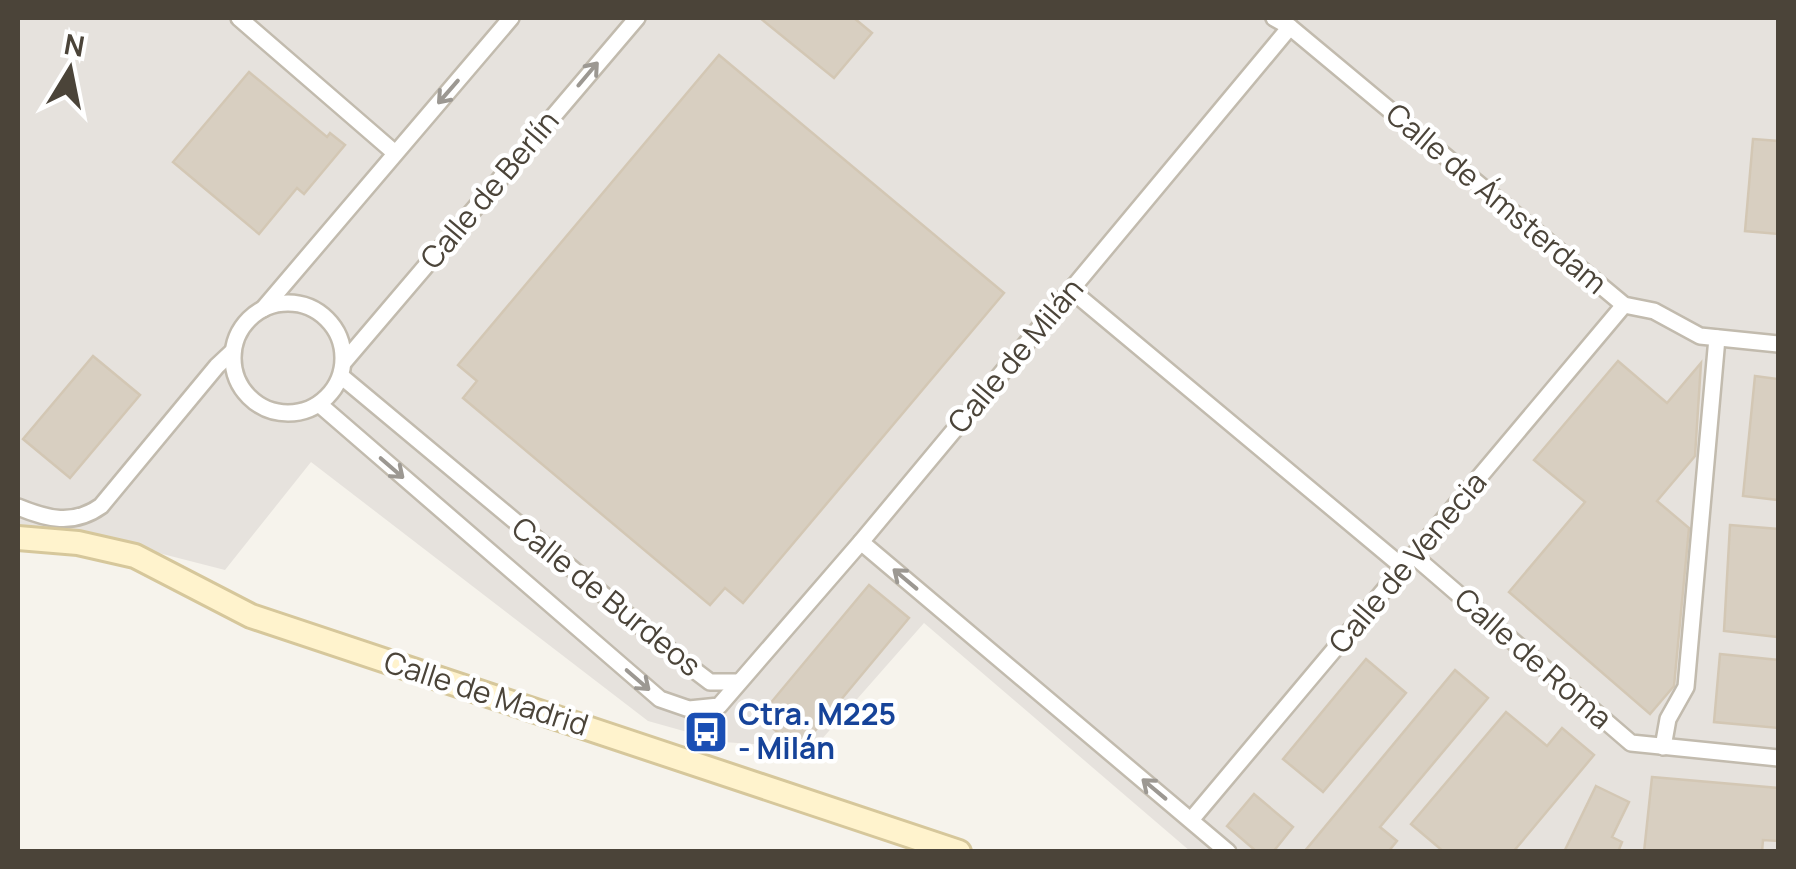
<svg xmlns="http://www.w3.org/2000/svg" width="1796" height="869" viewBox="0 0 1796 869" font-family="Manrope,sans-serif">
	<rect width="100%" height="100%" fill="#f6f3ec"/>
	<path fill="#e6e2dd" d="M18,18h1760v833h-588l-266,-228 -110,125 -91,-6 -75,-21 -337,-259 -86,108 -156,-40 -51,-3z"/>
	<g fill="#d8cfc1" stroke="#d3c7b4" stroke-width="2.5">
		<path d="M760,18h94l18,15 -38,45z"/>
		<path d="M719,55l285,238 -261,310 -18,-15 -15,17 -247,-207 14,-17 -19,-16z"/>
		<path d="M249,72l78,65 3,-4 15,12 -41,49 -7,-6 -38,46 -86,-72z"/>
		<path d="M1753,139l25,2v93l-33,-3z"/>
		<path d="M93,356l47,39 -70,83 -47,-39z"/>
		<path d="M1618,361l49,42 34,-40 -6,93 -38,45 32,27 -15,158 -24,28 -141,-122 76,-90 -51,-42z"/>
		<path d="M1755,376l23,3v121l-35,-4z"/>
		<path d="M1730,525l48,4v108l-54,-6z"/>
		<path d="M869,585l40,33 -110,132 -40,-33z"/>
		<path d="M1720,654l58,6v68l-64,-6z"/>
		<path d="M1366,659l40,34 -83,99 -40,-33z"/>
		<path d="M1455,670l33,28 -108,129 17,14 -9,11h-84z"/>
		<path d="M1506,712l41,34 15,-18 32,27 -81,97h-69l-33,-28z"/>
		<path d="M1652,777l126,11v53l-15,-1 -1,12h-118z"/>
		<path d="M1596,786l33,16 -17,35 10,5 -4,10h-54z"/>
		<path d="M1254,794l39,33 -20,25h-16l-30,-26z"/>
	</g>
	<g fill="none" stroke-linecap="round" stroke-linejoin="round">
		<defs>
			<g id="street">
				<path d="M239,18l156,135"/>
				<path d="M1274,18l16,9 334,278 30,6 46,25 78,8"/>
				<path d="M1071,290l333,278"/>
				<circle cx="288" cy="358" r="55"/>
				<path d="M263,309l248,-291"/>
				<path d="M344,362l293,-344"/>
				<path d="M341,376l344,287 25,19h28"/>
				<path d="M319,404l341,295 29,10 30,-3 142,-164 429,-515"/>
				<path d="M18,507c29,12 55,19 83,-1l116,-140 16,-15"/>
				<path d="M861,542l367,310"/>
				<path d="M1414,556l217,187 147,15"/>
				<path d="M1663,747l5,-28 18,-32 31,-349"/>
				<path d="M1191,820l433,-515"/>
			</g>
			<path id="secondary" d="M18,538l60,5 57,13 116,60 708,236"/>
		</defs>
		<use href="#street" stroke="#c2bbae" stroke-width="20"/>
		<use href="#secondary" stroke="#d6c79b" stroke-width="28"/>
		<use href="#street" stroke="#fff" stroke-width="15"/>
		<use href="#secondary" stroke="#fff3cd" stroke-width="22"/>
	</g>
	<defs><path id="oneway-shaft" d="M-6 0H5M1.5-3L5.5 0L1.5 3" fill="none" stroke-width="1.6" stroke-linecap="round" stroke-linejoin="round" transform="scale(2.5)"/></defs>
	<g stroke="#9c9892">
		<use href="#oneway-shaft" transform="translate(588 74) rotate(-50)"/>
		<use href="#oneway-shaft" transform="translate(448 92) rotate(131)"/>
		<use href="#oneway-shaft" transform="translate(392 468) rotate(41)"/>
		<use href="#oneway-shaft" transform="translate(905 579) rotate(-140)"/>
		<use href="#oneway-shaft" transform="translate(638 680) rotate(41)"/>
		<use href="#oneway-shaft" transform="translate(1154 789) rotate(-140)"/>
	</g>
	<defs>
		<symbol id="bus-square" viewBox="-11 -11 22 22"><rect x="-9" y="-9" width="18" height="18" rx="4" fill="#1a4fb4" stroke="#fff"/><path d="M-5-6H5V4H4V6H2V4H-2V6H-4V4H-5ZM-3.5-4V0h7V-4ZM-3.5 1.2v1.5H-2V1.2ZM2 1.2v1.5H3.5V1.2Z" fill="#fff"/></symbol>
	</defs>
	<g fill-rule="evenodd">
		<use href="#bus-square" x="681" y="707" width="50" height="50"/>
	</g>
	<g text-anchor="middle" stroke-width="9" stroke-linejoin="round" paint-order="stroke">
		<g font-size="30" fill="#4b4439" stroke="#fff">
			<text transform="translate(490 190) rotate(-50)" y="10">Calle de Berlín</text>
			<text transform="translate(1496 199) rotate(40)" y="10">Calle de Ámsterdam</text>
			<text transform="translate(1016 356) rotate(-50)" y="10">Calle de Milán</text>
			<text transform="translate(1408 563) rotate(-50)" y="10">Calle de Venecia</text>
			<text transform="translate(606 597) rotate(39)" y="10">Calle de Burdeos</text>
			<text transform="translate(1533 659) rotate(41)" y="10">Calle de Roma</text>
			<text transform="translate(486 694) rotate(18)" y="10">Calle de Madrid</text>
		</g>
		<g font-size="30" font-weight="bold" fill="#164399" stroke="#fff" text-anchor="start">
			<text x="738" y="725">Ctra. M225<tspan x="738" dy="34">- Milán</tspan></text>
		</g>
	</g>
	<rect width="1796" height="869" fill="none" stroke="#4b4439" stroke-width="40"/>
	<g transform="translate(70 70) rotate(10)" stroke="#ffffff" stroke-width="8" paint-order="stroke">
	<path d="M0-8L18 38L0 25L-18 38Z" fill="#4b4439"/>
	<text y="-15" font-size="28" font-weight="bold" text-anchor="middle" fill="#4b4439">N</text>
	</g>
</svg>
